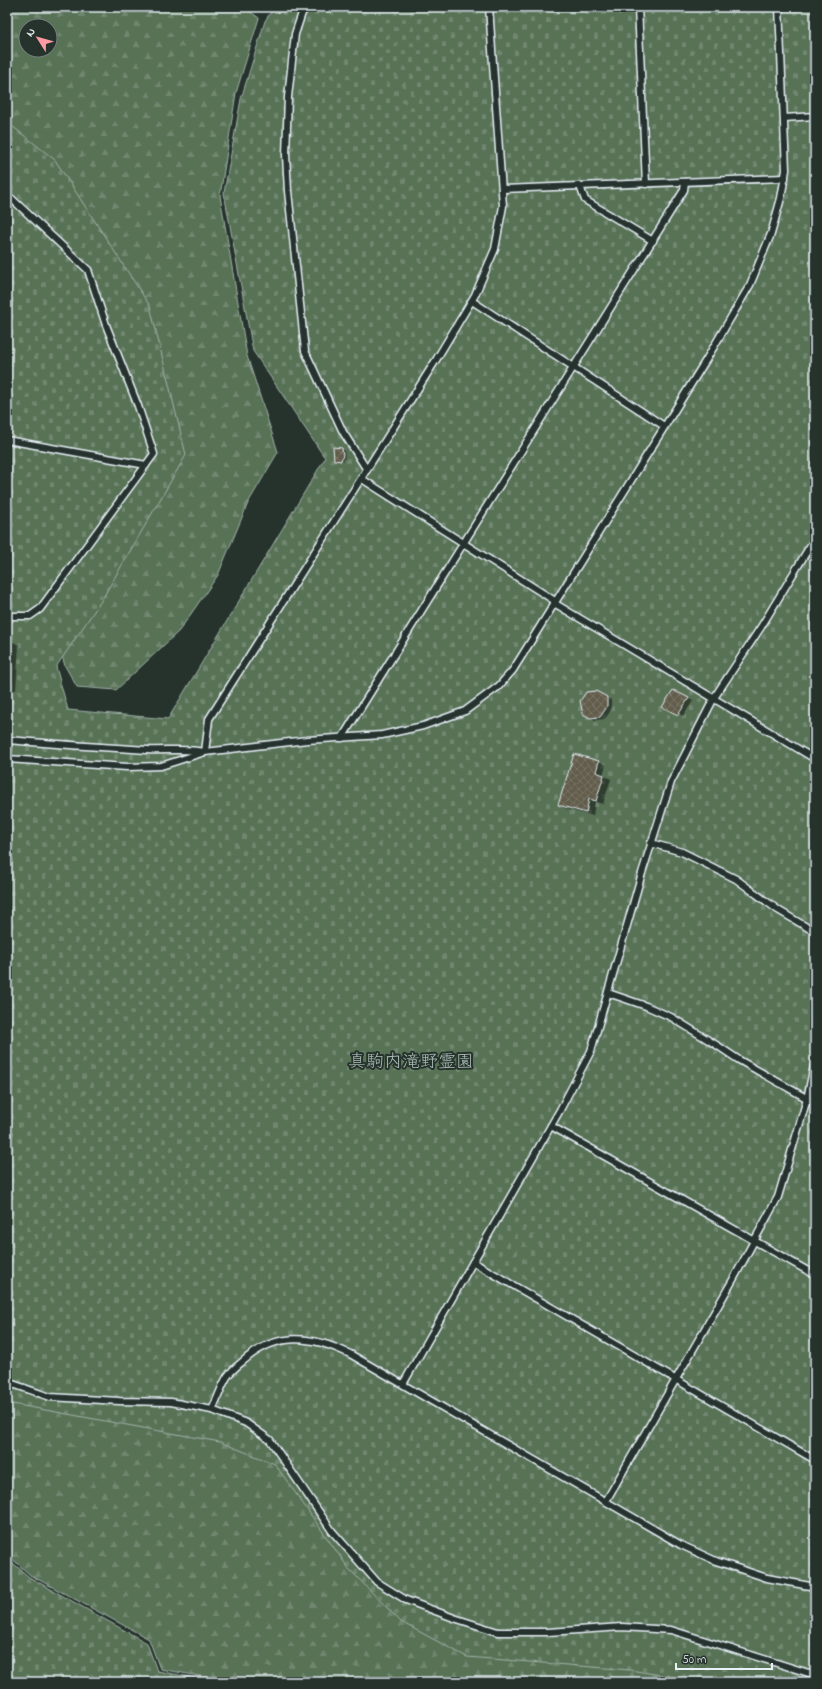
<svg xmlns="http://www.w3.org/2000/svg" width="822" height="1689" viewBox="0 0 822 1689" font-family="'Indie Flower','Klee One',sans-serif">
	<defs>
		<pattern id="forest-firs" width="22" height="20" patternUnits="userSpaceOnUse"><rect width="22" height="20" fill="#597257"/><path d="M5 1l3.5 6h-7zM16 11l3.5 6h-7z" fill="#718770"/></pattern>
		<pattern id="cemetery-stones" width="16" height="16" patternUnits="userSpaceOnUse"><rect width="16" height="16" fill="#597257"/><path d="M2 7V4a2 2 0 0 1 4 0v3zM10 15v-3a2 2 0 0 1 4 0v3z" fill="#718770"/></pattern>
		<pattern id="building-cross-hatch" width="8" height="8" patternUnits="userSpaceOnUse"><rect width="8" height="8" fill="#625c4b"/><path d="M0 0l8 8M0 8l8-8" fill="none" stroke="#787466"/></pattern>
	</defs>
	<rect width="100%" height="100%" fill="#26332d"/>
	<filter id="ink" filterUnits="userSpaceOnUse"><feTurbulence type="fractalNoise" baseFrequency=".025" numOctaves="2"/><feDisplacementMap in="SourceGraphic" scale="8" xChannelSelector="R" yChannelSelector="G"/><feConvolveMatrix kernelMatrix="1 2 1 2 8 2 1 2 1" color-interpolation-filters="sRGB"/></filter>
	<g filter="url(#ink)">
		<g fill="url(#forest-firs)" stroke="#a0b2a8" fill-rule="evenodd">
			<path d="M7,7h237l15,11 -23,75 -16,103 27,160 31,96 -30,51 -30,72 -39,56 -63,59 -39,-3 -12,-21 -5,-18 -53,-472zM26,26h24v24h-24z"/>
			<path d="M7,840l807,842h-581l-73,-13 -11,-30 -119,-64 -23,-21z"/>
		</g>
		<g fill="url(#cemetery-stones)" stroke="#a0b2a8">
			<path d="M274,7h541v1675h-111l-74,-12 -163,-13 -66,-35 -52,-53 -74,-105 -55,-22 -213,-39v-1281l48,38 95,146 36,149 -85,146 -45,66 12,43 100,9 157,-261 -72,-107 -29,-158 17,-94 24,-78z"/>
			<path d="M7,1558l22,19 118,66 10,28 61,11h-211z"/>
		</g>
		<g fill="#0007">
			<path d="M342,449l2,1 1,6 -2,5h-6l-2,-1z"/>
			<path d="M7,639l12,6 -3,45h-9z"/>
			<path d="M673,691l20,10 -10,15 -20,-10z"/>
			<path d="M596,692l15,8v10l-6,9 -10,1 -5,-3z"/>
			<path d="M575,755l24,6 7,4 -3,10 8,4 -8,25 -8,-2 -2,14 -27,-7 -7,-4z"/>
		</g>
		<g fill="url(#building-cross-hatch)" stroke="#e8f1f8">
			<path d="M333,447l9,1 1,7 -2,6 -7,-1z"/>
			<path d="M7,638h3l-3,46z"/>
			<path d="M673,690l16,8 -11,17 -16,-8z"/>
			<path d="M596,691l11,6v10l-7,10 -10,1 -7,-4 -3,-13 6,-9z"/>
			<path d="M574,754l25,7 -3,11 8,3 -8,26 -7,-2 -3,14 -28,-8z"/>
		</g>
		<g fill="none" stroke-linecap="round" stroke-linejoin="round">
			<defs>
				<g id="lane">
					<path d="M307,7l-5,6 -7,21 -7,63 -2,58 2,36 17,160 38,81 24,38"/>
					<path d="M489,7l14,199 -8,43 -20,46 -39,65 -227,359 -4,33 102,-12 75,-5 41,-9 42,-15 34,-25 14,-16 193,-310 44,-75 21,-51 10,-36 5,-28 -7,-163"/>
					<path d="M638,7l8,177"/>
					<path d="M784,118l31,-2"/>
					<path d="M580,186l5,14 68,41"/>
					<path d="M502,189l283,-11"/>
					<path d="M7,200l5,-1 76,71 18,55 32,81 16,48 -114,155 -10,7h-23"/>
					<path d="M472,301l192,125"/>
					<path d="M7,440l139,25"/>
					<path d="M362,479l193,122"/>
					<path d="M808,550l7,5"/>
					<path d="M554,603l261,156"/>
					<path d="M342,738l342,-548 1,-8"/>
					<path d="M7,740c47,4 93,7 140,10 19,1 39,-2 58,2l-44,14 -34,1 -120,-8"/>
					<path d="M651,843l31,9 54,27 42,31 37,22"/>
					<path d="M608,993l38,13 25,11 47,29 21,14 76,43"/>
					<path d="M551,1126l264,149"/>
					<path d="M473,1262l342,198"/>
					<path d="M7,1382l43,15 69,4 52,1 41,8 34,13 24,17 62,91 45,51 29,18 48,18 44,14h50l74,-5 49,3 144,45"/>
					<path d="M403,1384l157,-274 31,-59 51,-178 29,-91 43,-84 47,-71 54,-89"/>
					<path d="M212,1410c5,-10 9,-23 15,-33 4,-6 10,-11 15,-15 34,-31 69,-27 108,-8l331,191 35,16 51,17 48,9"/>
					<path d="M606,1501l128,-223 44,-81 29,-98 8,-38"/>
				</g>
			</defs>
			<use href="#lane" stroke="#e8f1f8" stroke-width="9"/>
			<use href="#lane" stroke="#26332d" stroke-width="6"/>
		</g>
	</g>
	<g text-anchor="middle" stroke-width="4" stroke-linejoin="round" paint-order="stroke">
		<g font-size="18" fill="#afbeb8" stroke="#26332d">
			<text x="411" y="1067">真駒内滝野霊園</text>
		</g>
	</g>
	<rect width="822" height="1689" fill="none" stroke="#26332d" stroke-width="24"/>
	<rect x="12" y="12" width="798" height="1665" fill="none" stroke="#e8f1f8" stroke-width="1.5" filter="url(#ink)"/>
	<g transform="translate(38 38) rotate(307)"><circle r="19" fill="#26332d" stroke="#747f7e"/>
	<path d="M0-3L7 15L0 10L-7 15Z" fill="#ff9aa2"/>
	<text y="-6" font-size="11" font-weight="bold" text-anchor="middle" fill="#e8f1f8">N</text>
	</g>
	<path d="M676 1663v6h96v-6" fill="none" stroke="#e8f1f8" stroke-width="2"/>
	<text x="682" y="1663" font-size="12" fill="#e8f1f8" stroke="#26332d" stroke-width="3" paint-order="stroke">50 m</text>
</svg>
